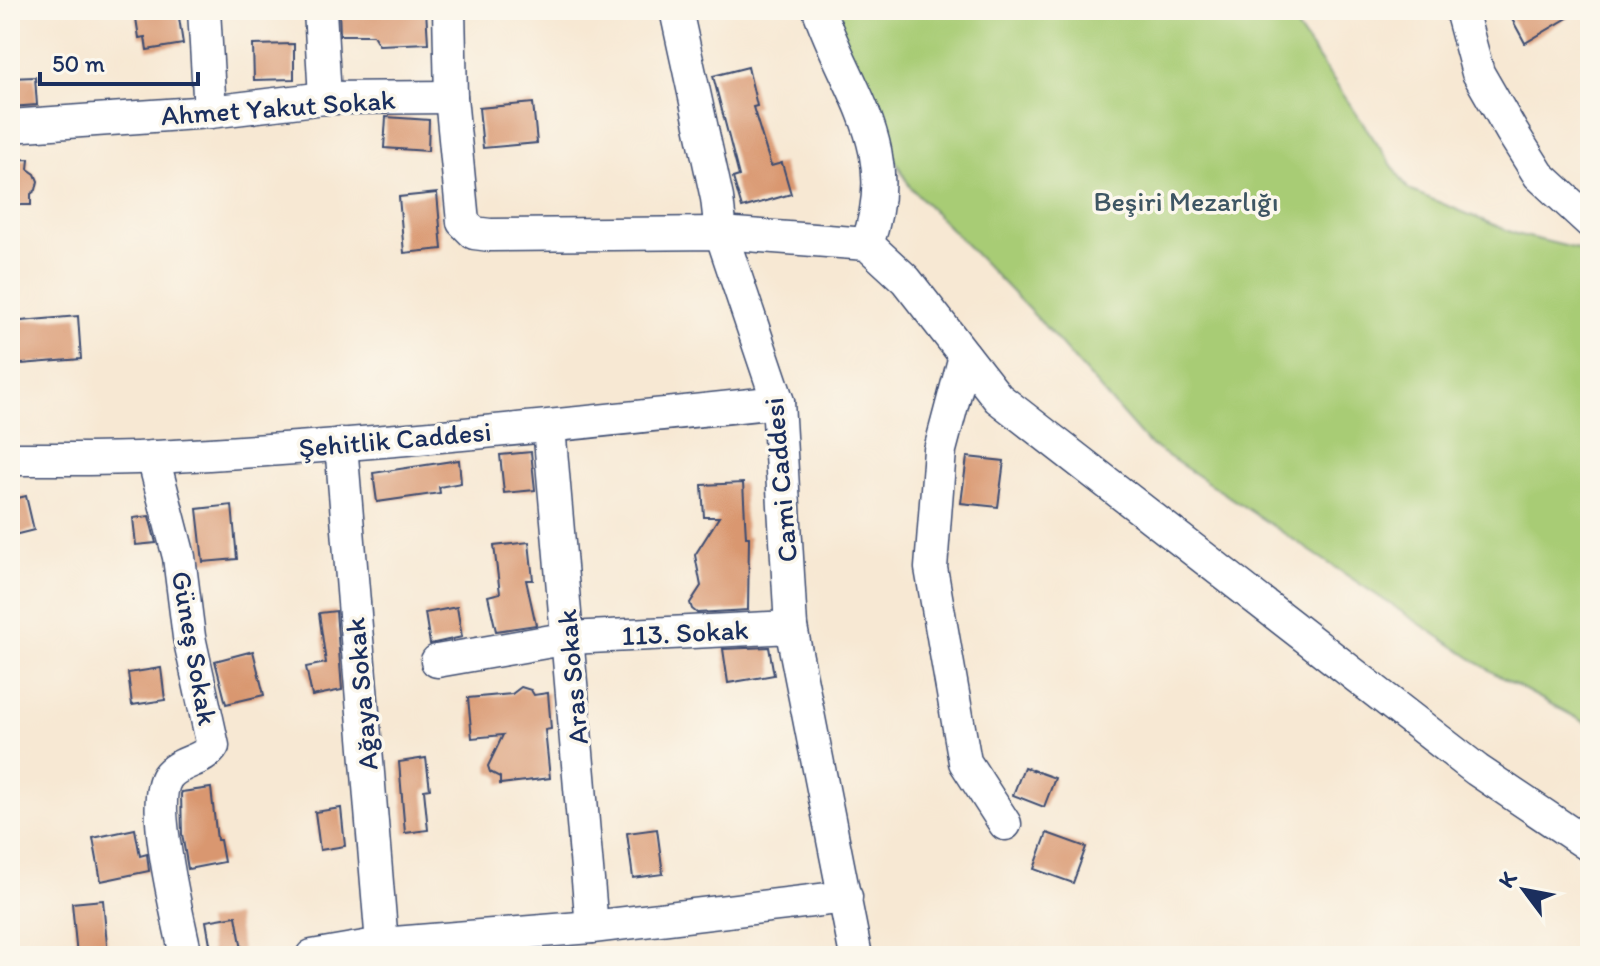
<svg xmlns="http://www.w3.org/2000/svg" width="1600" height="966" viewBox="0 0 1600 966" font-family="Itim,sans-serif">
	<rect width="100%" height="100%" fill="#fbf7ec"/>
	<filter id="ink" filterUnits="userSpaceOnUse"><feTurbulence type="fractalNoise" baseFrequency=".0125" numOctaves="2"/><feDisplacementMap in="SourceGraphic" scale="16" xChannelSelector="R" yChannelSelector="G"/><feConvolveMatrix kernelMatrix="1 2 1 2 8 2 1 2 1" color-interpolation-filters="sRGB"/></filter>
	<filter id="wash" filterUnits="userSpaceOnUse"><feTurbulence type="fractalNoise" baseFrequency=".006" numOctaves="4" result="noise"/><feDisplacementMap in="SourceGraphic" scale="32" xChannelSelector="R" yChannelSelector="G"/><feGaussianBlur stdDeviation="1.8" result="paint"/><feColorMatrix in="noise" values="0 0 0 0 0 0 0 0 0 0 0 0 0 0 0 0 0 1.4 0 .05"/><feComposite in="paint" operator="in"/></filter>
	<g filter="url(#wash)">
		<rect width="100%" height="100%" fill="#f7e8d3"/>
		<path fill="#a8cc75" stroke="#627e6a" stroke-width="2" d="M833,10h452l124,180 107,44 74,18v473l-95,-51 -348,-232 -105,-119 -132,-136 -38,-69z"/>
		<g id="blocks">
			<g fill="#d9976f">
				<path d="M339,10h87l2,33 -49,2 -6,-10h-33z"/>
				<path d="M1507,10h74l-56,33z"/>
				<path d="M178,11l5,33 -36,6 -2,-13 -6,1 -3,-20z"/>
				<path d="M294,44v35l-40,1 -1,-35z"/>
				<path d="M748,67l9,39 -4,1 18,59 11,-3 9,31 -49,14 -9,-30 6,-2 -26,-100z"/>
				<path d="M35,77l2,28 -27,2v-29z"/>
				<path d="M533,103l4,40 -54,5 -4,-40z"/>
				<path d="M386,117l43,3 -1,31 -44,-3z"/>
				<path d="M29,159l-1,10 7,5 3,7 -2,9 -5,4v11h-21v-45z"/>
				<path d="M437,193l5,56 -38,4 -5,-56z"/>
				<path d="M78,316l3,43 -71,6v-43z"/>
				<path d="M531,452l4,38 -31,3 -4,-38z"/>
				<path d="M967,457l37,4 -6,46 -37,-4z"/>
				<path d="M459,460l2,23 -22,4 1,6 -63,9 -4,-29z"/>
				<path d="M743,483l3,54h3l-1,73 -51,3 -5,-4 -2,-6 11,-17 -6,-31 24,-38h-15l-2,-32z"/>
				<path d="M26,496l8,34 -24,6v-36z"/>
				<path d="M232,505l5,54 -34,3 -6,-53z"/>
				<path d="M149,516l7,27 -20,2 -3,-27z"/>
				<path d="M529,542l4,38h-7l10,45 -40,6 -8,-35 12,-3 -6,-47z"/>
				<path d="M457,607l5,30 -32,7 -5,-31z"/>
				<path d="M336,611l6,79 -30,6 -6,-29 20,-4 -7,-50z"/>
				<path d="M769,647l5,28 -46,8 -5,-34z"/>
				<path d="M253,651l11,44 -38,9 -11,-43z"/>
				<path d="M161,668l4,32 -33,5 -4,-32z"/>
				<path d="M521,687l10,3 3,5 14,-2 3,36 -6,1 5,48 -50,6v-7l-10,-5 -2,-6 15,-31 -31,3 -4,-40 44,-4z"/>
				<path d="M426,758l4,31 -6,1 4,40 -23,3 -6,-71z"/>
				<path d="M1024,767l31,11 -11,29 -31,-12z"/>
				<path d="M211,788l6,52h3l4,22 -36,7 -6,-35 -1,-40 1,-2z"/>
				<path d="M341,808l4,38 -25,4 -5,-38z"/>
				<path d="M135,829l5,27 7,-2 2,17 -48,10 -8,-43z"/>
				<path d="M657,829l6,45 -30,4 -6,-45z"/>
				<path d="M1047,833l39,14 -13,36 -39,-14z"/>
				<path d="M103,900l5,56h-31l-5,-53z"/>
				<path d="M236,916l6,34 -30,5 -6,-34z"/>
			</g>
		</g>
	</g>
	<g filter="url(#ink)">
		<use href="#blocks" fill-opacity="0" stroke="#3c4b70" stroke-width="2"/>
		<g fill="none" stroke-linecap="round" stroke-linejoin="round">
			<defs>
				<g id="minor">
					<path d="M204,10l6,102"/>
					<path d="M320,10l5,88"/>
					<path d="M449,10l2,87 12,125 11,11 16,2 231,-2 146,11 39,36 92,118 479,372 113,76"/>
					<path d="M676,10l41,188 4,35 57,169 13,225 65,329"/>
					<path d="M819,10c30,85 83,139 48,234"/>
					<path d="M1461,10l17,63 34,59 27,43 51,47"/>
					<path d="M10,126l200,-14 115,-14 126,-1"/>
					<path d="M965,356l-25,94 -9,118 34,194 40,62"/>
					<path d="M549,427l43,500"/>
					<path d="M341,444l41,500"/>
					<path d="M153,457l26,100 10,80 24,109c-9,16 -35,15 -46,31 -18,27 12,144 19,179"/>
					<path d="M10,459c48,0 97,1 146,-2 208,-11 415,-33 622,-55"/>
					<path d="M437,661l132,-23 222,-11"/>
					<path d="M312,956l70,-12 210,-17 254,-30"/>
				</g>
			</defs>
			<use href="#minor" stroke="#3c4b70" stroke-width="35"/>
			<use href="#minor" stroke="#fff" stroke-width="32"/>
		</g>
	</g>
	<g text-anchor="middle" stroke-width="7" stroke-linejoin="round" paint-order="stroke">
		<g font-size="28" fill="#1b2f5e" stroke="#fbf7ec">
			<text transform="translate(278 107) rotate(-4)" y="10">Ahmet Yakut Sokak</text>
			<text transform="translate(395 439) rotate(-5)" y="10">Şehitlik Caddesi</text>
			<text transform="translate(780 480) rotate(-95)" y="10">Cami Caddesi</text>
			<text transform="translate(685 632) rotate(-3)" y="10">113. Sokak</text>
			<text transform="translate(195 648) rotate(80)" y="10">Güneş Sokak</text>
			<text transform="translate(572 677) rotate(-95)" y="10">Aras Sokak</text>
			<text transform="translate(361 694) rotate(-95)" y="10">Ağaya Sokak</text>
		</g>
		<g font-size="28" fill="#3e5664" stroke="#fbf7ec">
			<text x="1186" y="211">Beşiri Mezarlığı</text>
		</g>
	</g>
	<rect width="1600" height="966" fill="none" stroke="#fbf7ec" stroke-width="40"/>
	<g transform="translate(1524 890) rotate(302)" stroke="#fbf7ec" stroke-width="6" paint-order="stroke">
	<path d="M0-6L14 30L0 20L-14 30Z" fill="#1b2f5e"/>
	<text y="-12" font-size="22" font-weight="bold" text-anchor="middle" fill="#1b2f5e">K</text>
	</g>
	<path d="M40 72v12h158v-12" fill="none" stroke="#1b2f5e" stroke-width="4"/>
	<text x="52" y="72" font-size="24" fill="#1b2f5e" stroke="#fbf7ec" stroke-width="6" paint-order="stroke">50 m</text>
</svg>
